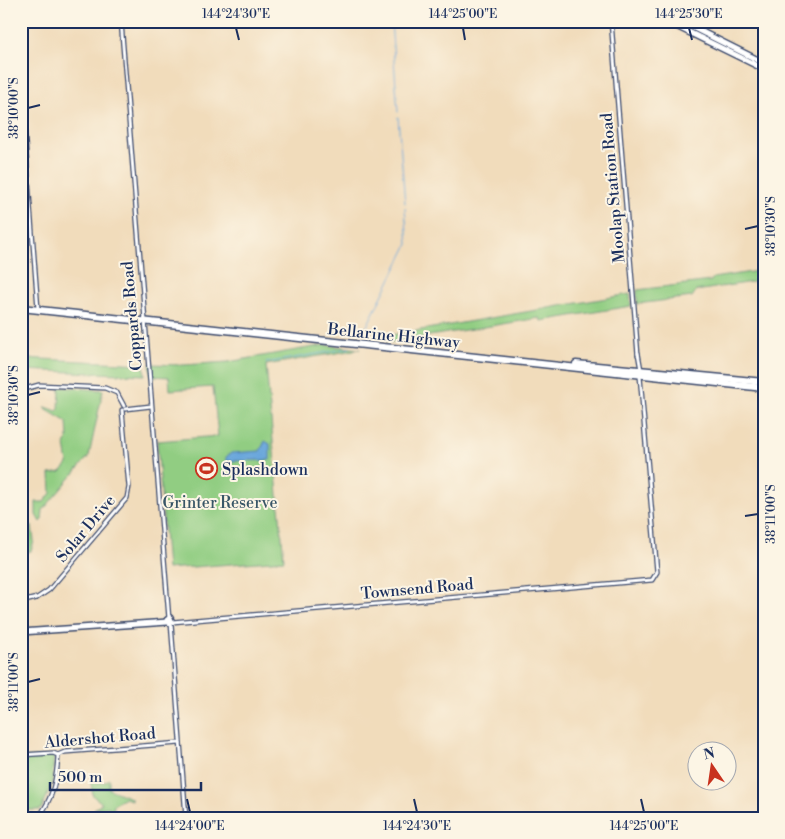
<svg xmlns="http://www.w3.org/2000/svg" width="785" height="839" viewBox="0 0 785 839" font-family="'Libre Bodoni',serif">
	<rect width="100%" height="100%" fill="#fcf5e5"/>
	<filter id="ink" filterUnits="userSpaceOnUse"><feTurbulence type="fractalNoise" baseFrequency=".02" numOctaves="2"/><feDisplacementMap in="SourceGraphic" scale="10" xChannelSelector="R" yChannelSelector="G"/><feConvolveMatrix kernelMatrix="1 2 1 2 8 2 1 2 1" color-interpolation-filters="sRGB"/></filter>
	<filter id="wash" filterUnits="userSpaceOnUse"><feTurbulence type="fractalNoise" baseFrequency=".0096" numOctaves="4" result="noise"/><feDisplacementMap in="SourceGraphic" scale="20" xChannelSelector="R" yChannelSelector="G"/><feGaussianBlur stdDeviation="1.12" result="paint"/><feColorMatrix in="noise" values="0 0 0 0 0 0 0 0 0 0 0 0 0 0 0 0 0 1.4 0 .05"/><feComposite in="paint" operator="in"/></filter>
	<g filter="url(#wash)">
		<rect width="100%" height="100%" fill="#f1dcbb"/>
		<g fill="#91cd82" stroke="#567e70">
			<path d="M764,270v10l-68,11 -4,6 -55,7v-14l74,-9 2,-3z"/>
			<path d="M630,294l1,12 -90,15 -1,-3 -148,24h-5l-1,-6z"/>
			<path d="M325,345l35,4 -94,16 18,195 -117,9 -10,-128 61,-5 -5,-49 -43,3 -1,-13 -18,-1 -1,-12 33,1 45,-3z"/>
			<path d="M21,358l123,6 1,11 -124,-5z"/>
			<path d="M60,387l43,3 -14,66 -46,54 -1,10 -2,2 -4,-7v-13h8l7,-9 -1,-19 11,-2 7,-8 -3,-19 3,-7 -1,-16 -22,-13 1,-2 11,4 2,-2z"/>
			<path d="M21,521l11,5 2,15 -3,10 -10,3z"/>
			<path d="M54,756l-2,28 -10,24 -2,2h-19v-52z"/>
			<path d="M90,777l5,6 10,-1 4,-4v11l22,9v2l-6,-2 -11,6 -1,11 -4,-8 -15,2 8,-6 -9,-7z"/>
		</g>
		<path fill="#6ba7dc" stroke="#436b9d" d="M265,441l5,3v16l-44,1v-4l5,-4 29,-2z"/>
		<g fill="none" stroke-linecap="round" stroke-linejoin="round">
			<g stroke="#6ba7dc" stroke-width="1">
				<path d="M391,21l7,91"/>
				<path d="M398,117l7,86"/>
				<path d="M364,332l44,-88 -3,-36"/>
				<path d="M266,363l84,-15"/>
			</g>
		</g>
	</g>
	<g filter="url(#ink)">
		<g fill="none" stroke-linecap="round" stroke-linejoin="round">
			<defs>
				<g id="minor">
					<path d="M121,21l48,598"/>
					<path d="M611,21l27,334"/>
					<path d="M21,71l1,16"/>
					<path d="M21,87l17,222"/>
					<path d="M638,353l3,17"/>
					<path d="M21,390l18,-5 66,3 12,5 7,13"/>
					<path d="M125,409l26,-3"/>
					<path d="M21,602l16,-4 12,-8 78,-92 2,-11 -7,-77"/>
					<path d="M172,622l480,-42 5,-8 -17,-196"/>
					<path d="M171,623l15,195"/>
					<path d="M21,755l32,-2 5,2 7,-3 115,-9"/>
					<path d="M38,818c15,-19 19,-40 20,-63"/>
				</g>
				<g id="major">
					<path d="M666,21l98,48"/>
					<path d="M680,21l84,42"/>
					<path d="M170,618l2,4 -2,1 -3,-3z"/>
					<path d="M21,632l147,-10"/>
				</g>
				<g id="highway">
					<path d="M21,308l743,80"/>
					<path d="M576,364l188,18"/>
				</g>
			</defs>
			<use href="#minor" stroke="#3b496c" stroke-width="5.5"/>
			<use href="#major" stroke="#3b496c" stroke-width="8"/>
			<use href="#highway" stroke="#3b496c" stroke-width="9"/>
			<use href="#minor" stroke="#fff" stroke-width="3"/>
			<use href="#major" stroke="#fff" stroke-width="5"/>
			<use href="#highway" stroke="#fff" stroke-width="6"/>
		</g>
	</g>
	<path fill="none" stroke="#1b2f5e" stroke-width="2" d="M236,28l3,12M463,28l2,12M689,28l3,12M28,108l12,-3M745,229l13,-3M28,395l12,-3M745,516l13,-2M28,682l12,-3M187,799l3,13M414,799l3,13M641,799l3,13"/>
	<defs>
		<symbol id="stadium-ring" viewBox="-11 -11 22 22"><circle r="9.5" fill="#fcf5e5" stroke="#c8321e" stroke-width="1.5"/><path d="M0-5a6.5 5 0 1 0 0 10a6.5 5 0 1 0 0-10ZM-3.5-1.8h7v3.6h-7Z" fill="#c8321e"/></symbol>
	</defs>
	<g fill-rule="evenodd">
		<use href="#stadium-ring" x="194" y="456" width="25" height="25"/>
	</g>
	<g text-anchor="middle" stroke-width="4" stroke-linejoin="round" paint-order="stroke">
		<g font-size="16" fill="#1b2f5e" stroke="#fcf5e5">
			<text transform="translate(612 188) rotate(-95)" y="6">Moolap Station Road</text>
			<text transform="translate(131 316) rotate(-95)" y="6">Coppards Road</text>
			<text transform="translate(394 335) rotate(6)" y="6">Bellarine Highway</text>
			<text transform="translate(85 528) rotate(-50)" y="6">Solar Drive</text>
			<text transform="translate(417 588) rotate(-5)" y="6">Townsend Road</text>
			<text transform="translate(100 737) rotate(-5)" y="6">Aldershot Road</text>
		</g>
		<g font-size="16" fill="#1b2f5e" stroke="#fcf5e5" text-anchor="start">
			<text x="222" y="475">Splashdown</text>
		</g>
		<g font-size="16" fill="#385667" stroke="#fcf5e5">
			<text x="220" y="508">Grinter Reserve</text>
		</g>
	</g>
	<rect width="785" height="839" fill="none" stroke="#fcf5e5" stroke-width="55"/>
	<g transform="translate(712 766) rotate(347)"><circle r="24" fill="#fcf5e5" stroke="#a2a6af"/>
	<path d="M0-4L9 19L0 12L-9 19Z" fill="#c8321e"/>
	<text y="-8" font-size="14" font-weight="bold" text-anchor="middle" fill="#1b2f5e">N</text>
	</g>
	<path d="M50 782v8h151v-8" fill="none" stroke="#1b2f5e" stroke-width="2.5"/>
	<text x="58" y="782" font-size="15" fill="#1b2f5e" stroke="#fcf5e5" stroke-width="4" paint-order="stroke">500 m</text>
	<rect x="28" y="28" width="730" height="784" fill="none" stroke="#1b2f5e" stroke-width="2"/>
	<g font-size="12" text-anchor="middle" fill="#1b2f5e">
		<text x="236" y="18">144°24'30"E</text>
		<text x="463" y="18">144°25'00"E</text>
		<text x="689" y="18">144°25'30"E</text>
		<text transform="translate(14 108) rotate(-90)" y="4">38°10'00"S</text>
		<text transform="translate(771 226) rotate(-90)" y="4">38°10'30"S</text>
		<text transform="translate(14 395) rotate(-90)" y="4">38°10'30"S</text>
		<text transform="translate(771 514) rotate(-90)" y="4">38°11'00"S</text>
		<text transform="translate(14 682) rotate(-90)" y="4">38°11'00"S</text>
		<text x="190" y="830">144°24'00"E</text>
		<text x="417" y="830">144°24'30"E</text>
		<text x="644" y="830">144°25'00"E</text>
	</g>
</svg>
